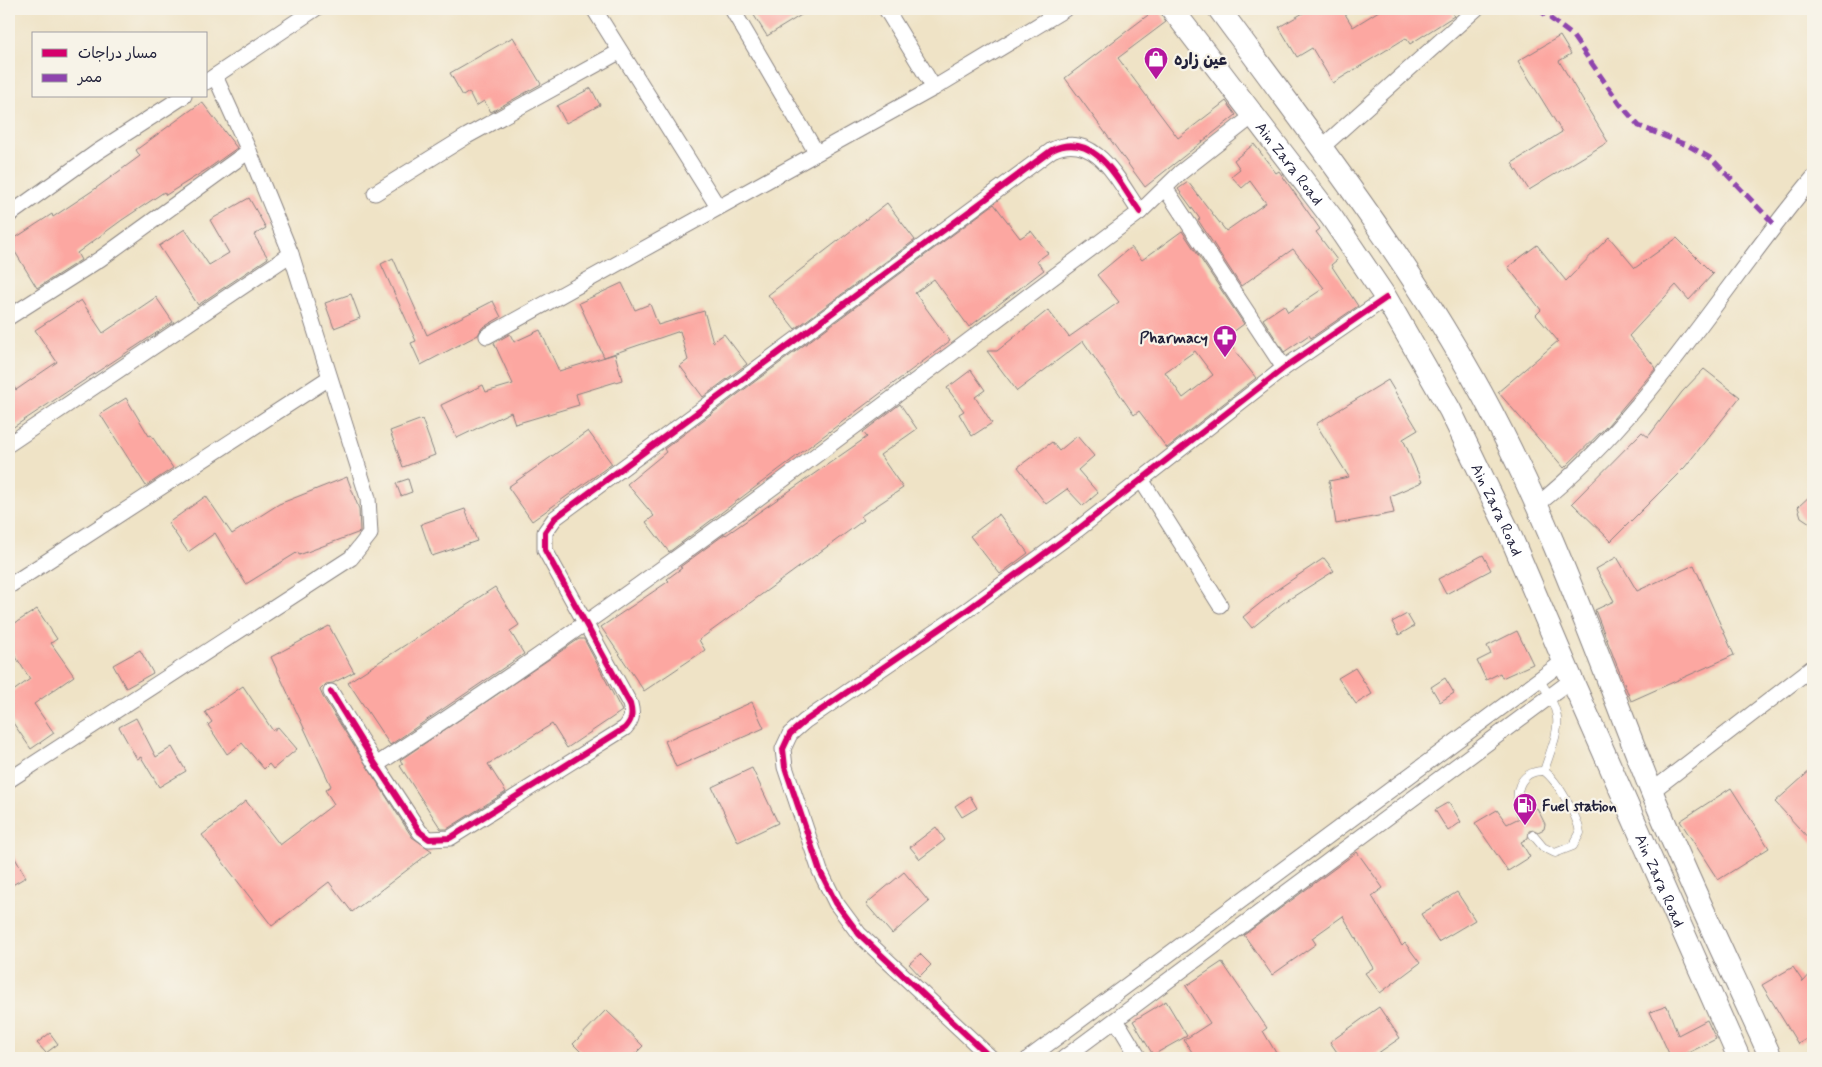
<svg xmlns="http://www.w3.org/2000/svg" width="1822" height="1067" viewBox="0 0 1822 1067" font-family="Mynerve,'Playpen Sans Arabic',sans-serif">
	<rect width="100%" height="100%" fill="#f7f3e8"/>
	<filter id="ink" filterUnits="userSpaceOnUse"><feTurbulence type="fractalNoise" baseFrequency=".02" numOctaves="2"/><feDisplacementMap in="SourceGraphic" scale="10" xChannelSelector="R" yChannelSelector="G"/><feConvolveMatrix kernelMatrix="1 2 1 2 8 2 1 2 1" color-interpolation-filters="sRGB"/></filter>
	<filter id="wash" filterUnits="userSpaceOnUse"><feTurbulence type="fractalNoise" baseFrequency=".0096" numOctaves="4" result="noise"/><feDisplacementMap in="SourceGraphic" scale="20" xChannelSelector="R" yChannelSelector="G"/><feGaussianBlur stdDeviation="1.12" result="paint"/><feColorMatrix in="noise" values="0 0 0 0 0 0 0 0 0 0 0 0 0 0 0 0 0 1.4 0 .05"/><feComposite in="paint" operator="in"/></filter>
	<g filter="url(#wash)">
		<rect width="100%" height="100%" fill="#efe3c6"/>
		<g id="blocks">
			<g fill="#fca7a1" fill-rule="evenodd">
				<path d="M750,9h61l-44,27z"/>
				<path d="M1156,9h3l7,13 -48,36 60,80 48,-37 10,14 -91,72 -80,-109z"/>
				<path d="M1310,9h32l11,18 29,-18h67l5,7 -44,28 -4,-6 -73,45 -21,-35 -15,9 -18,-30z"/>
				<path d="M1560,36l11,18 -12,7 49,81 -79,48 -17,-27 50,-31 -44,-71z"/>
				<path d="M513,37l28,47 -50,28 -7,-11 -8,5 -7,-14 -6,4 -13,-23z"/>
				<path d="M591,88l9,17 -34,18 -9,-17z"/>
				<path d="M202,102l35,46 -28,20 -43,27 -2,-3 -42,28 -45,33 4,7 -44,28 -28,-46 43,-28 1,3 39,-26 48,-35 -4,-6z"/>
				<path d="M1254,144l22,29 3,-2 41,58 -4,3 21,28 -6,5 27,41 -47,32 -2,-3 -25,17 -21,-33 21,-14 4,7 36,-24 -31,-39 -52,37 -43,-66 2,-1 -22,-30 10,-7 38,49 40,-28 -16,-22 -8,7 -11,-12 9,-7 -6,-9z"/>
				<path d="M249,198l17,30 -12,7 14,23 -70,47 -39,-59 26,-17 24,36 20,-12 -19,-33z"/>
				<path d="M887,203l28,37 -120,89 -27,-34z"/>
				<path d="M994,204l26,34 11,-7 17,22 -11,8 7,9 -75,57 -35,-48 -19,14 35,48 -281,211 -23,-30 8,-6 -27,-32 39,-32 -2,-3z"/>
				<path d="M1182,231l62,93 -19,14 31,40 -89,70 -28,-37 -5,4 -51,-74 -66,50 -30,-40h10l51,-41 21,27 50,-35 -22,-27 34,-28 11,13zM1195,351l18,24 -30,23 -18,-26z"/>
				<path d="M1609,237l26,31 42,-30 36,36 -24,26 -13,-15 -47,51 27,32 -48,57 -44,43 -66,-76 60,-51 -22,-26 5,-5 -33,-43 29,-22 29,36z"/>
				<path d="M393,258l34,77 66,-34 8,16 -19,11 -4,7 -57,30 -10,-22 5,-2 -35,-77z"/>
				<path d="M622,283l13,27 15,-6 8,21 46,-14 9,31 11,-8 23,30 -44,33 -23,-31 8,-6 -8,-29 -76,26 -25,-54z"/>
				<path d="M351,294l9,24 -26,10 -9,-25z"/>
				<path d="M156,297l17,25 -164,108v-51l7,11 41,-28 -22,-32 46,-30 22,33z"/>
				<path d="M540,330l19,41 56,-17 7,26 -46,14 3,11 -64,19 -4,-12 -54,26 -16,-33 42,-20 3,7 27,-8 -19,-41 16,-9 4,8z"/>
				<path d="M1704,369l36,28 -55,70 -74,74 -39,-38 70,-71 6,5 34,-45z"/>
				<path d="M971,370l14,20 -10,7 17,26 -20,13 -13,-22 5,-3 -17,-23z"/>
				<path d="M1388,380l30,50 -15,9 19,43 -32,14 4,17 -58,11 -7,-43 20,-4 -33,-53z"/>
				<path d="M126,398l23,38 2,-1 22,33 -27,18 -46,-72z"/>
				<path d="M900,404l17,25 -37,26 23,33 -42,28 3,4 -165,120 6,10 -61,41 -43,-64 68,-46 -2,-2 15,-11 -2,-1 45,-33 1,1 141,-98 -4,-5z"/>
				<path d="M422,419l13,36 -32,12 -13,-36z"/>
				<path d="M588,431l24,33 -80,57 -24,-34z"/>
				<path d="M1077,436l17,20 -16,14 20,23 -15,13 -16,-17 -21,15 -28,-37 34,-25 7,9z"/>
				<path d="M347,477l12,32 1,23 -61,23 -1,-3 -52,32 -31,-51 -27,19 -20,-29 38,-27 26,38 47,-30z"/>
				<path d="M408,479l4,13 -11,4 -5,-13z"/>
				<path d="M1813,493v32l-12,-8 -3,-10z"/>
				<path d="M465,509l12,32 -45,15 -11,-32z"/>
				<path d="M999,514l29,39 -28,21 -30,-38z"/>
				<path d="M1483,555l8,15 -45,24 -8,-15z"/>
				<path d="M1617,557l20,34 57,-26 40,90 -103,46 -36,-91 19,-9 -18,-32z"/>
				<path d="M1324,558l10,13 -51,32 -31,25 -9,-11 35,-28z"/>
				<path d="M495,587l24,38 -9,6 14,23 -134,91 -42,-63z"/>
				<path d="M37,609l20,30 -6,4 23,33 -40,28 20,29 -23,16 -22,-32v-23l21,-15 -21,-33v-19z"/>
				<path d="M1407,614l7,12 -15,9 -7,-13z"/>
				<path d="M329,626l25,46 -21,11 -7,1 -6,6 3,7 89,140 20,14 -80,61 -23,-30 -57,44 -70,-91 44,-34 34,44 54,-41 -9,-14 6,-4 -60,-129z"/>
				<path d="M1517,631l16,33 -31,14 -2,-5 -14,7 -9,-19 14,-7 -4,-8z"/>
				<path d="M579,639h5l38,72 -55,37 -15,-24 -64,40 18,28 -59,37h-6l-41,-63 3,-2 -3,-4z"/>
				<path d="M140,650l13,23 -27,15 -13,-23z"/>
				<path d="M1355,668l17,26 -16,10 -18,-26z"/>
				<path d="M1445,678l9,15 -14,9 -9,-15z"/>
				<path d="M243,686l30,45 5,-4 19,22 -24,20 -4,-5 -5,5 -22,-26 -15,11 -19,-29 4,-3 -7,-10z"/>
				<path d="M752,702l12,26 -88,39 -11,-26z"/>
				<path d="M136,718l20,39 16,-10 14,24 -27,16 -18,-30 -4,2 -18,-32z"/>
				<path d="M752,768l26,55 -40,19 -26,-55z"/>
				<path d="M1813,768v75l-38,-41z"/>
				<path d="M1731,788l38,60 -51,32 -38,-59z"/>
				<path d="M970,796l7,12 -15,9 -7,-11z"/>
				<path d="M1449,802l12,20 -13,9 -13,-21z"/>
				<path d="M1537,808l8,16 -1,5 -6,3 -4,-2 -5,1 -1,7 -7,4 9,15 -22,14 -33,-48 22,-13 10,14 10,-5 7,2 3,-4v-4z"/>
				<path d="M936,827l9,13 -25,19 -10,-12z"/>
				<path d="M9,848l17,29 -17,10z"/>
				<path d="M1357,852l26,36 -11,8 30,50 3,-3 15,20 -40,30 -15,-20 8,-5 -30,-52 -31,22 4,6 -44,31 -28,-40z"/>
				<path d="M904,872l25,30 -37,32 -26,-30z"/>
				<path d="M1457,892l18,28 -37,22 -17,-28z"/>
				<path d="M920,954l11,11 -11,11 -11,-12z"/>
				<path d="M1222,962l45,66 -4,3 16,27h-83l-12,-18 26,-17 -24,-37z"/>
				<path d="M1793,967l10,15 10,-11v64l-15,9 -36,-59z"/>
				<path d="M1166,1001l21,35 -34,19 -20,-34z"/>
				<path d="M1667,1006l11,29 29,-15 9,19 -38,19h-7l-21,-46z"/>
				<path d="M1379,1007l21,31 -29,20h-30l-11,-16z"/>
				<path d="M606,1010l37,36 -12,12h-44l-14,-14z"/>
				<path d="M50,1033l8,11 -12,9 -9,-10z"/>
			</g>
		</g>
	</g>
	<g filter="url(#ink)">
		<use href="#blocks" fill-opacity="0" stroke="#888280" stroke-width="1"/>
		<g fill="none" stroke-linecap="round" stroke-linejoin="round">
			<defs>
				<g id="service">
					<path d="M1539,679c28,41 19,49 5,92"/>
					<path d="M1522,816c-10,-19 -4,-46 22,-45 13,9 34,46 36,62l-7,13 -18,7 -12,-6 -10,-12"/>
				</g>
				<g id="minor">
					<path d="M594,9l124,198"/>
					<path d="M732,9l84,143"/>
					<path d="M886,9l48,79"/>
					<path d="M206,82l109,-73"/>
					<path d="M1321,148l155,-139"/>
					<path d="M1165,188l119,180"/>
					<path d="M375,193l92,-57 152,-84"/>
					<path d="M9,215l88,-63 87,-56"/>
					<path d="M9,317l91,-58 149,-108"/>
					<path d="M487,336l447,-248 131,-79"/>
					<path d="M9,444l282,-190"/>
					<path d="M1142,481l78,124"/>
					<path d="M1537,505c112,-90 185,-218 276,-327"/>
					<path d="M9,586l320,-208"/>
					<path d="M331,692l45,73 44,67 9,7 21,-1 175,-110c7,-8 8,-13 5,-24l-85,-154v-18l10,-14 497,-368c44,-21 67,33 88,62"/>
					<path d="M376,765c263,-170 512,-365 764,-553l40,-39 74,-58"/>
					<path d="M9,780l342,-222 19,-24 -2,-36 -77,-244 -42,-103 -34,-75"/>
					<path d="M1652,791l161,-124"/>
					<path d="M1116,1020l23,38"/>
					<path d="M991,1058l-132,-124 -23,-31 -16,-32 -35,-104 -2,-18 7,-15 15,-13 162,-111 110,-80 207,-162 102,-70"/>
					<path d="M1029,1058l535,-397"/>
					<path d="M1064,1058l508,-378"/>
				</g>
				<g id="primary">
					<path id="s1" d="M1172,9l160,209 54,80 64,112 58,120 64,150 167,378"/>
					<path d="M1219,9c92,125 188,248 263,385 68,124 115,260 167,391 37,92 81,182 122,273"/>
				</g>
			</defs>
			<use href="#service" stroke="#888280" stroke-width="9"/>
			<use href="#minor" stroke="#888280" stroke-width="17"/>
			<use href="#primary" stroke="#888280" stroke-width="24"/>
			<use href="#service" stroke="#fff" stroke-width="8"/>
			<use href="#minor" stroke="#fff" stroke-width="15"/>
			<use href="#primary" stroke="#fff" stroke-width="22"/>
			<path stroke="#8e44ad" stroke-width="5" stroke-dasharray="10 5" stroke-linecap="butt" d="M1538,9l34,26 48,69 19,22 50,20 23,13 63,66"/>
			<defs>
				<g id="cycleway">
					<path d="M331,692l45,73 44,67 9,7 21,-1 175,-110c7,-8 8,-13 5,-24l-85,-154v-18l10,-14 497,-368c44,-21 67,33 88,62"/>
					<path d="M991,1058l-132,-124 -23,-31 -16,-32 -35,-104 -2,-18 7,-15 15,-13 162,-111 110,-80 207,-162 102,-70"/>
				</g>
			</defs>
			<use href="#cycleway" stroke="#f7f3e8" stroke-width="9"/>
			<use href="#cycleway" stroke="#d6006c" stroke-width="6"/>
		</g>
	</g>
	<defs>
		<symbol id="shop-pin" viewBox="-11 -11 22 30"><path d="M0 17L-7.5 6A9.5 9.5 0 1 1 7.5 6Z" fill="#b5179e" stroke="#f7f3e8"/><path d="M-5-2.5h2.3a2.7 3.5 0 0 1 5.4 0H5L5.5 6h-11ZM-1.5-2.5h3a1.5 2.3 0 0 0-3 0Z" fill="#fff"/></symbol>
		<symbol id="pharmacy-pin" viewBox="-11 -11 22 30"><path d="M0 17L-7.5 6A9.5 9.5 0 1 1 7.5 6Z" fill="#b5179e" stroke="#f7f3e8"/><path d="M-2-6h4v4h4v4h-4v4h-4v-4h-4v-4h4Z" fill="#fff"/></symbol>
		<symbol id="fuel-pin" viewBox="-11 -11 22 30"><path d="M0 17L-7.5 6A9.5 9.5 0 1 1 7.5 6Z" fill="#b5179e" stroke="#f7f3e8"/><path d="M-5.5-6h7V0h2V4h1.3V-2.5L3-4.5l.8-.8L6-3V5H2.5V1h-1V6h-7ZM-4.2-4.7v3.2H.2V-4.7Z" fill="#fff"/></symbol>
	</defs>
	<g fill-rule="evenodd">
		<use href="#shop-pin" x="1142" y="45" width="28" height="38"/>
		<use href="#pharmacy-pin" x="1211" y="323" width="28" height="38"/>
		<use href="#fuel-pin" x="1511" y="791" width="28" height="38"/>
	</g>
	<g text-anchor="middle" stroke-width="4.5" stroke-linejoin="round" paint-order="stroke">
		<g font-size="16" font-weight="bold" fill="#22223b" stroke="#f7f3e8" text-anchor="start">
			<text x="1174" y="65">عين زاره</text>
			<text x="1208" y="343" text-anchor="end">Pharmacy</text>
			<text x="1542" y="811">Fuel station</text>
		</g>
		<g font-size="16" fill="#22223b" stroke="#f7f3e8">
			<text dy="6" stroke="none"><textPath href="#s1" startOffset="194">Ain Zara Road</textPath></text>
			<text dy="6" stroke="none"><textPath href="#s1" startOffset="599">Ain Zara Road</textPath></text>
			<text dy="6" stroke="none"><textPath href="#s1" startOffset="1004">Ain Zara Road</textPath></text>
		</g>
	</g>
	<rect width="1822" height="1067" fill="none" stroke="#f7f3e8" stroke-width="30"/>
	<rect x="32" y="32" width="175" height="65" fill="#f7f3e8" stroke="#a29fa3"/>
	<rect x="42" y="49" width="25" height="8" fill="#d6006c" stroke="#a29fa3"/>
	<text x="78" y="58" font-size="15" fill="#22223b">مسار دراجات</text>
	<rect x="42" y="74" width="25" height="8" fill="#8e44ad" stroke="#a29fa3"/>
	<text x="78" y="82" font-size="15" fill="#22223b">ممر</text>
</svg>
